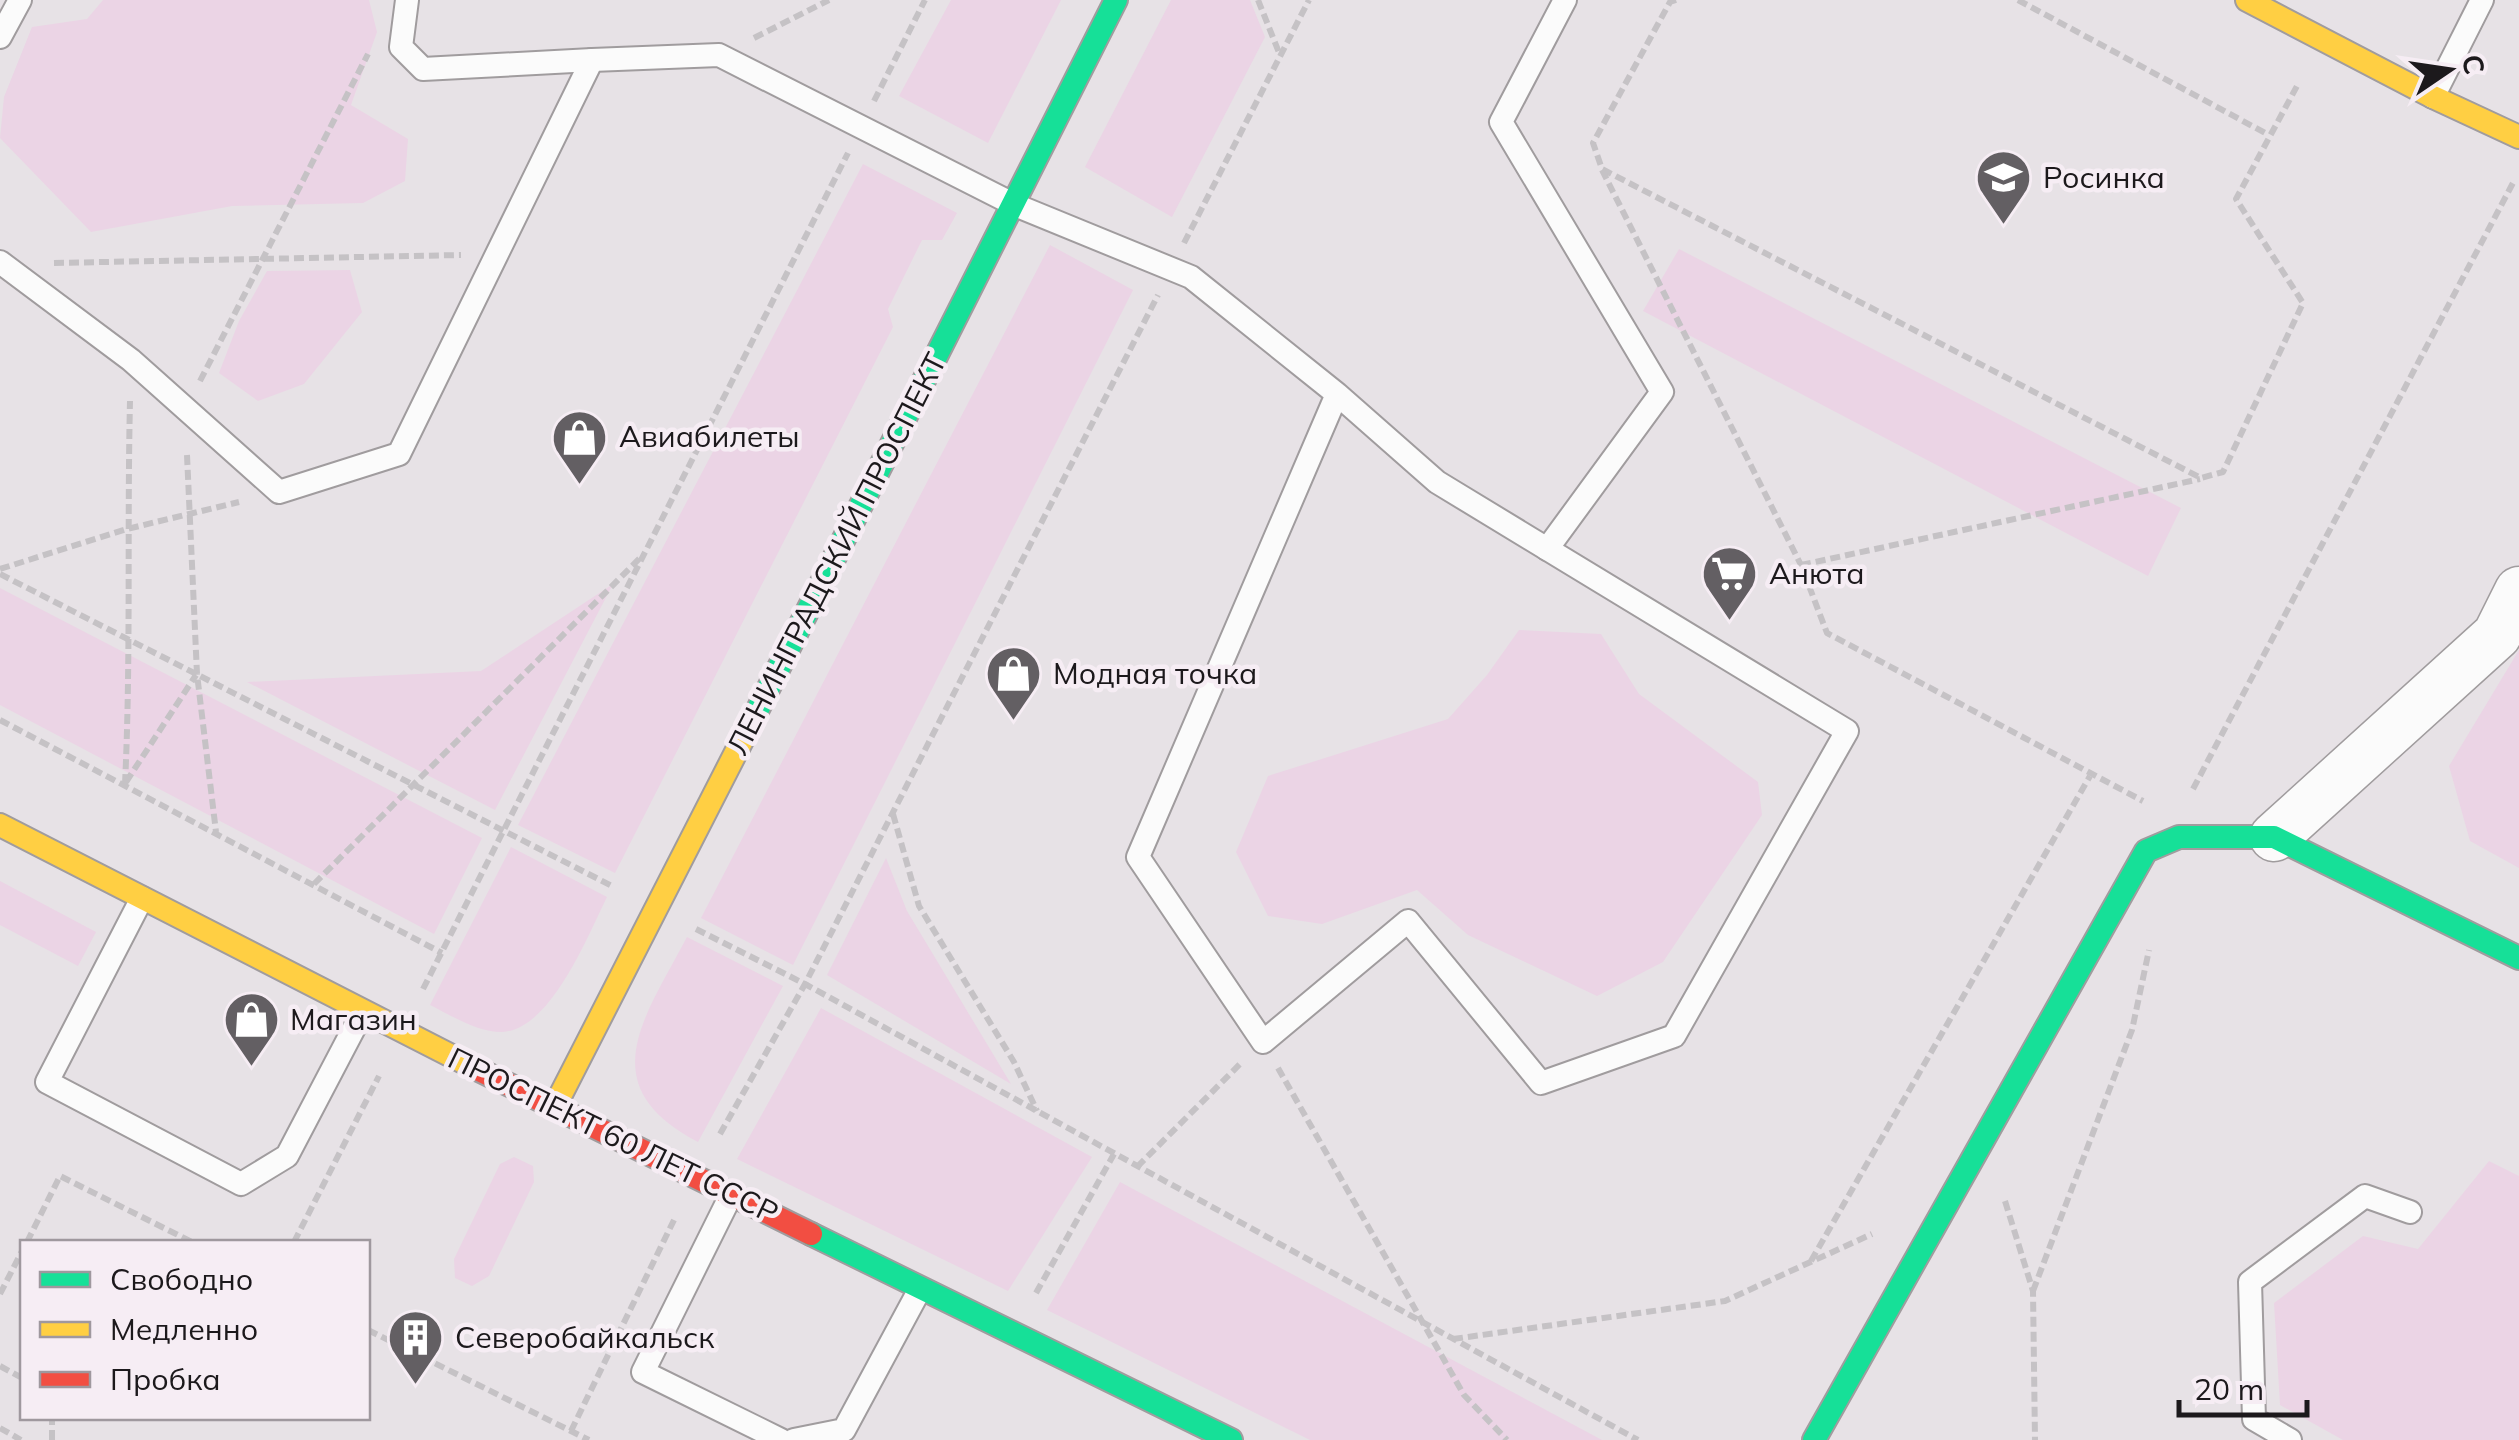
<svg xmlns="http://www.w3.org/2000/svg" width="2519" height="1440" viewBox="0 0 2519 1440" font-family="Mulish,sans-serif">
	<rect width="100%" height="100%" fill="#e7e2e6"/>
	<g fill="#ebd4e5">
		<path d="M103,0h266l8,32 -26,73 57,34 -3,42 -42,22 -131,3 -141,26 -91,-94 4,-41 28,-70 55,-8z"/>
		<path d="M951,0h110l-73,143 -89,-47z"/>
		<path d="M1171,0h79l15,37 -93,180 -87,-50z"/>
		<path d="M863,164l94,49 -15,27h-20l-34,69 5,18 -278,546 -97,-48z"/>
		<path d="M1050,245l83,45 -340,675 -92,-47z"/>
		<path d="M1679,249l502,259 -33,68 -505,-265z"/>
		<path d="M350,270l12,42 -58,72 -46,17 -39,-28 20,-52 28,-50z"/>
		<path d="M613,584l-118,226 -248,-128 234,-11z"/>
		<path d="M0,588l482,250 -48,96 -434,-229z"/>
		<path d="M1519,630l82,4 38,60 119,88 4,33 -99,147 -66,34 -129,-61 -51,-45 -95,34 -54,-8 -32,-64 32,-76 180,-57 39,-44z"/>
		<path d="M2519,650v218l-49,-27 -21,-75z"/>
		<path d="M511,847l96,50c-19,38 -56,133 -105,135 -25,0 -50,-16 -72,-27z"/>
		<path d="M886,858l21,53 104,173 -184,-109z"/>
		<path d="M0,881l96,51 -18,34 -78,-41z"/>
		<path d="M687,937l96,49 -85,156c-108,-56 -53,-125 -11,-205z"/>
		<path d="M821,1008l271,149 -84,134 -271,-132z"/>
		<path d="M514,1157l19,9 1,16 -45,94 -17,10 -17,-8 -1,-19 46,-95z"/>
		<path d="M2489,1161l30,15v264h-176l-63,-35 -6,-102 89,-67 55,13z"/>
		<path d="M1120,1182l482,258h-292l-263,-130z"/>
	</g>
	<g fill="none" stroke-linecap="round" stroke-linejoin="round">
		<defs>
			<g id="lane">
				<path d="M407,0l-6,47 22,22 169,-9"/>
				<path d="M0,37l20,-37"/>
				<path d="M2433,97l49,-97"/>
				<path d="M0,262l131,98 148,132 120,-38 193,-394 127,-5 296,150 176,72 146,117 -199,463 125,185 145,-121 133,162 133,-47 173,-305 -410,-249 -100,-88"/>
				<path d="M1547,549l115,-157 -161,-270 64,-122"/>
				<path d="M142,898l-95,184 194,102 46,-28 75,-143"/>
				<path d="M731,1195l-88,177 138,68"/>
				<path d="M794,1440l50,-10 76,-141"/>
				<path d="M2290,1440l-36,-21 -4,-137 115,-86 45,16"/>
			</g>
			<path id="street" d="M2274,837l223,-202 22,-44"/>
			<g id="fast">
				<path d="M752,721l364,-721"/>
				<path d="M811,1234l420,206"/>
				<path d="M1814,1440l332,-589 33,-14h95l245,121"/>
			</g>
			<g id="slow">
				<path d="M2247,0l186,97 86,40"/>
				<path d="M0,825l477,244"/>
				<path d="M555,1106l197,-385"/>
			</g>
			<path id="jam" d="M477,1069l334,165"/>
		</defs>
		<use href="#lane" stroke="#a09c9e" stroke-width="26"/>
		<use href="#street" stroke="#a09c9e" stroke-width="51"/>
		<use href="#fast" stroke="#a09c9e" stroke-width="26"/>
		<use href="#slow" stroke="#a09c9e" stroke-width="26"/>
		<use href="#jam" stroke="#a09c9e" stroke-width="26"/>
		<g stroke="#c5c2c5" stroke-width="6" stroke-dasharray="10 5" stroke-linecap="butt">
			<path d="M1258,0l22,55"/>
			<path d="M1676,0l-6,2 -77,141 9,26 599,309 22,-6 80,-169 -67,-104 61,-113"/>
			<path d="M2018,0l251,135"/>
			<path d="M754,38l75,-38"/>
			<path d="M874,101l51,-101"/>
			<path d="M1602,170l199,395 26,68 316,168"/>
			<path d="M1184,243l125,-243"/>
			<path d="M54,263l407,-8"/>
			<path d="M200,381l168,-327"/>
			<path d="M187,455l10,219 19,158"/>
			<path d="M1801,565l399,-86"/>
			<path d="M0,569l127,-40 112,-27"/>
			<path d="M0,574l614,313"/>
			<path d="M0,720l442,233"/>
			<path d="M126,782l70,-107"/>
			<path d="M125,784c6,-127 2,-255 5,-383"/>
			<path d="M2193,789l321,-608"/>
			<path d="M893,814l26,92 95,156 23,49"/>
			<path d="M314,884l326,-326"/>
			<path d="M696,929l109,55 833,456"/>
			<path d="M423,989l425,-836"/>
			<path d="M1278,1068l186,327 43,45"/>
			<path d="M720,1134l85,-150 353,-689"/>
			<path d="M1137,1167l103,-103"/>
			<path d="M2005,1201l28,90 2,149"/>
			<path d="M27,1242l33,-66 132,66"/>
			<path d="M294,1242l85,-166"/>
			<path d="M1811,1261l279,-485"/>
			<path d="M2033,1291l99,-261 17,-80"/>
			<path d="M1036,1293l78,-139"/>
			<path d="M0,1294l22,-43"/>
			<path d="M368,1330l221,110"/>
			<path d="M1453,1339l272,-38 147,-67"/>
			<path d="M0,1366l22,12"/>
			<path d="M0,1428l21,12"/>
			<path d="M571,1431l103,-211"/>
			<path d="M52,1440v-22"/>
		</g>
		<use href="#lane" stroke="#fbfbfb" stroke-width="22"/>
		<use href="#street" stroke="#fbfbfb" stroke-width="48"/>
		<use href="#fast" stroke="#16e098" stroke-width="22"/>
		<use href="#slow" stroke="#ffcf43" stroke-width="22"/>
		<use href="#jam" stroke="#f24e42" stroke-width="22"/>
	</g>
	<defs>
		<symbol id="school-pin" viewBox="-11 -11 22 30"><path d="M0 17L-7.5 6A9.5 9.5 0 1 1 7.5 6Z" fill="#635f63" stroke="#f6edf4"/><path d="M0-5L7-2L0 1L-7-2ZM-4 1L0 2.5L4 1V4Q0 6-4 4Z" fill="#fff"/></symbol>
		<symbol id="shop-pin" viewBox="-11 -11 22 30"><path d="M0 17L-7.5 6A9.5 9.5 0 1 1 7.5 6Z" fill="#635f63" stroke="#f6edf4"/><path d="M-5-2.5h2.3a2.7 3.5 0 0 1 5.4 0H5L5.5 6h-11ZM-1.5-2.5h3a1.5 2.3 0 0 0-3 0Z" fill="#fff"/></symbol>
		<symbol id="supermarket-pin" viewBox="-11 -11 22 30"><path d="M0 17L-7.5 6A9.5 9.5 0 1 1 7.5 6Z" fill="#635f63" stroke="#f6edf4"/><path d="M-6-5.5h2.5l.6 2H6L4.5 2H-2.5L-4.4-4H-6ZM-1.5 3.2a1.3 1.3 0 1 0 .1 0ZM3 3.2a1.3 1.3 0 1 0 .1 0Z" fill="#fff"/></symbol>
		<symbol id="building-pin" viewBox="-11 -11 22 30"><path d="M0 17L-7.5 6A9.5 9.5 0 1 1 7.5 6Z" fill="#635f63" stroke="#f6edf4"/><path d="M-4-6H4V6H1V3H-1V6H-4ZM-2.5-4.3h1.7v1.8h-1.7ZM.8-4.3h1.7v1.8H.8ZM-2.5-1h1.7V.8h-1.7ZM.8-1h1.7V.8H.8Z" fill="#fff"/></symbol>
	</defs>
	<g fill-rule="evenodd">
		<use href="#school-pin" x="1972" y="146" width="63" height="86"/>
		<use href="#shop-pin" x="548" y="406" width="63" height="86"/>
		<use href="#supermarket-pin" x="1698" y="542" width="63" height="86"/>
		<use href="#shop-pin" x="982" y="642" width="63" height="86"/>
		<use href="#shop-pin" x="220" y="988" width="63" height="86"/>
		<use href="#building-pin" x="384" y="1306" width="63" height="86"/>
	</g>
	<g text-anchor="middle" stroke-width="9" stroke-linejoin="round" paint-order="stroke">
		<g font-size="30" fill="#1c191c" stroke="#f6edf4" text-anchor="start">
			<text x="2043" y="188">Росинка</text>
			<text x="619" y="447">Авиабилеты</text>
			<text x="1769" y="584">Анюта</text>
			<text x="1053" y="684">Модная точка</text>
			<text x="290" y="1030">Магазин</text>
			<text x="455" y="1348">Северобайкальск</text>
		</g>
		<g font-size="30" fill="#1c191c" stroke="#f6edf4">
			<text transform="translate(837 554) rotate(-63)" y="10">ЛЕНИНГРАДСКИЙ ПРОСПЕКТ</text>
			<text transform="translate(613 1136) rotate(26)" y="10">ПРОСПЕКТ 60 ЛЕТ СССР</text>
		</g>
	</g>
	<rect x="20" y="1240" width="350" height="180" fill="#f6edf4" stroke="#9f989e" stroke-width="2.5"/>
	<rect x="40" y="1272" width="50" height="15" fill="#16e098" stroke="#9f989e" stroke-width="2.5"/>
	<text x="110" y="1290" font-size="30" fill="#1c191c">Свободно</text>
	<rect x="40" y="1322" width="50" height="15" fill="#ffcf43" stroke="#9f989e" stroke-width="2.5"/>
	<text x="110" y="1340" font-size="30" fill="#1c191c">Медленно</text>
	<rect x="40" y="1372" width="50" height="15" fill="#f24e42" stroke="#9f989e" stroke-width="2.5"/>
	<text x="110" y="1390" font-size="30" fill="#1c191c">Пробка</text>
	<g transform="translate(2449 70) rotate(77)" stroke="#f6edf4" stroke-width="8" paint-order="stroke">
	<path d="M0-8L18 38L0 25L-18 38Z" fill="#1c191c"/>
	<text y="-15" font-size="28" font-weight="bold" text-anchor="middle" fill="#1c191c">С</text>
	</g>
	<path d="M2179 1400v15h128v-15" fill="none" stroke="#1c191c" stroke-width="5"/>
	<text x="2194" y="1400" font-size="30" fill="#1c191c" stroke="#f6edf4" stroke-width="8" paint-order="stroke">20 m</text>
</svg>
